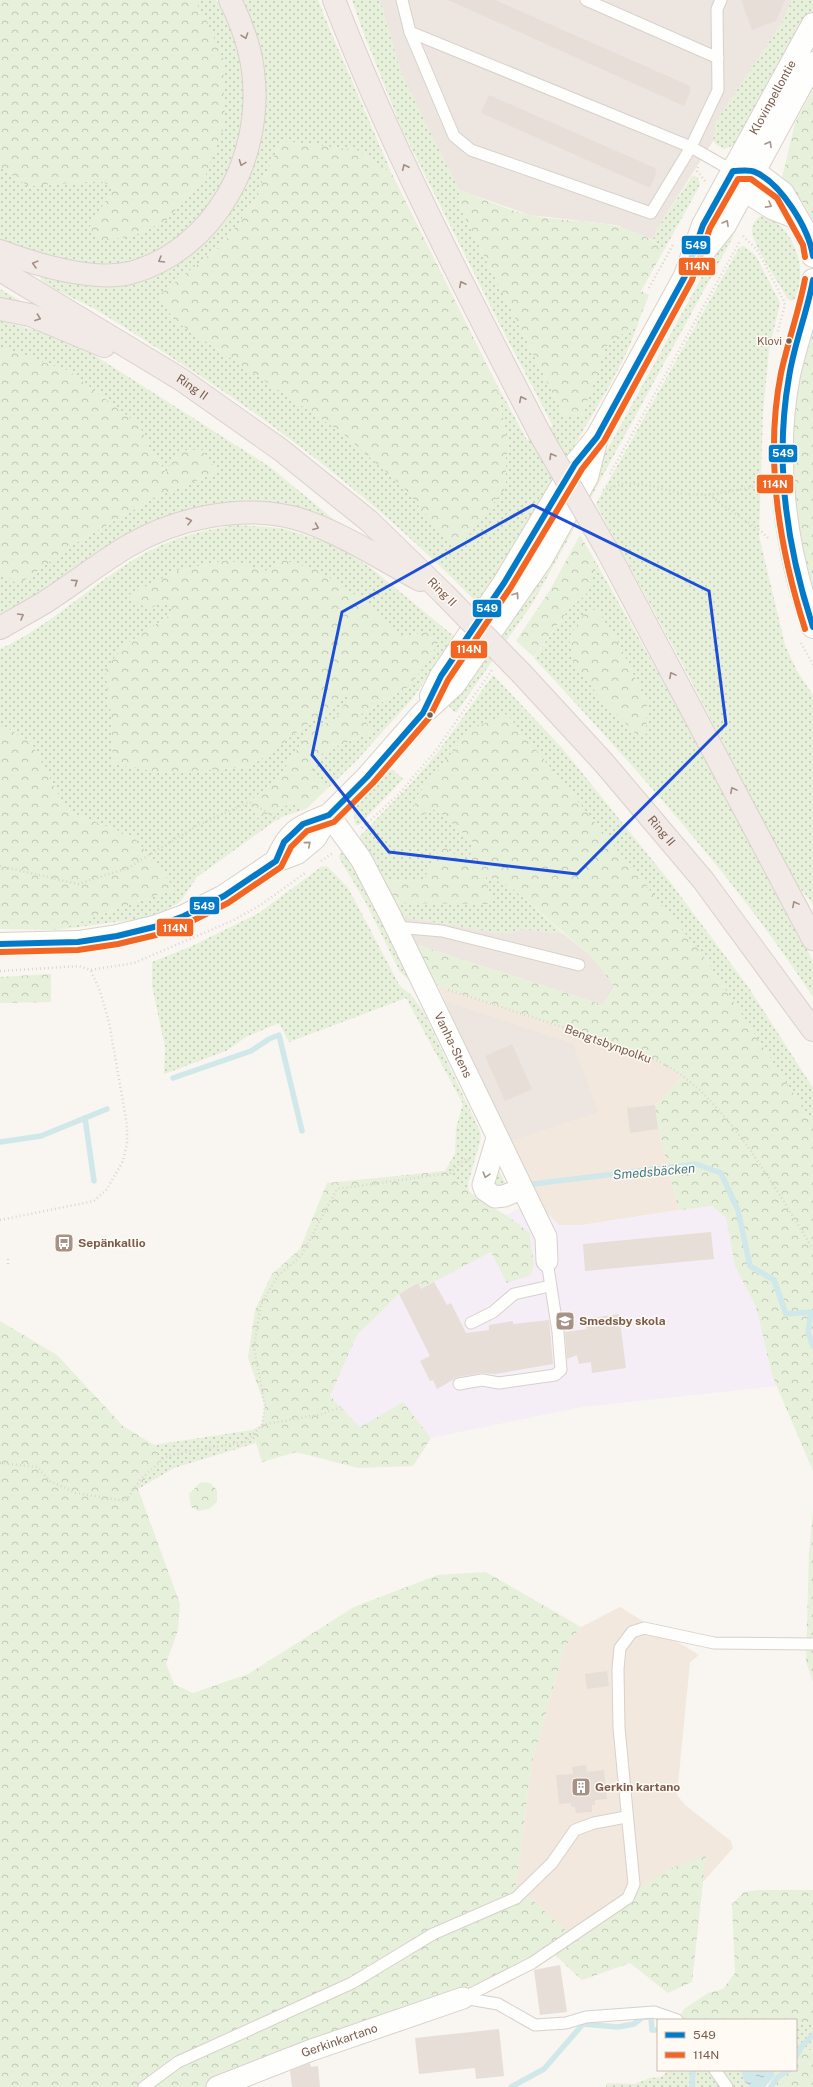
<svg xmlns="http://www.w3.org/2000/svg" width="813" height="2087" viewBox="0 0 813 2087" font-family="'Public Sans',sans-serif">
	<defs>
		<pattern id="grass-dots" width="8" height="8" patternUnits="userSpaceOnUse"><rect width="8" height="8" fill="#e7f0db"/><path d="M2 2h.1M6 6h.1" fill="none" stroke="#c0c6b4" stroke-width="1.8" stroke-linecap="round"/></pattern>
		<pattern id="forest-crowns" width="20" height="18" patternUnits="userSpaceOnUse"><rect width="20" height="18" fill="#e7f0db"/><path d="M2 6a3 3 0 1 1 6 0M12 15a3 3 0 1 1 6 0" fill="none" stroke="#c0c6b4"/></pattern>
		<pattern id="water-ripples" width="26" height="14" patternUnits="userSpaceOnUse"><rect width="26" height="14" fill="#d0e8ea"/><path d="M2 4q2-2 4 0t4 0M15 11q2-2 4 0t4 0" fill="none" stroke="#aebfc0"/></pattern>
	</defs>
	<rect width="100%" height="100%" fill="#f9f5f0"/>
	<g fill="#f2e8de">
		<path d="M438,986l186,62 30,12 29,16 -28,29 3,24 21,81 -97,15h-23l-20,-19z"/>
		<path d="M620,1607l79,48 -9,7 -13,133 8,10 46,36 2,7 -31,35 4,-27 -78,42 -56,38 -56,-51 16,-123 33,-116 16,-19z"/>
	</g>
	<g fill="#ede5e0">
		<path d="M380,0h412l-10,23 -66,99 -3,19 -56,88 -4,11 -37,-15 -86,-10 -71,-25 -58,-117z"/>
		<path d="M397,916l108,18 19,-5 40,5 27,22 24,30 -12,19 -195,-63z"/>
		<path d="M445,1001l128,43 25,68 -88,29z"/>
	</g>
	<path fill="#f6eef6" d="M529,1204l10,2 20,19h23l130,-20 14,13 9,48 21,41 16,68 5,11 -195,21 -151,31 -28,-36 -43,25 -30,-31 27,-61 42,-41 19,-11 3,6 108,-57 -23,-17z"/>
	<g fill="url(#grass-dots)" fill-rule="evenodd">
		<path d="M194,0h22c17,25 27,55 30,85 1,10 -2,23 -4,33 -7,45 -24,85 -60,115 -14,11 -31,24 -50,28 -50,9 -85,-6 -132,-22v-72l28,19 72,-5 14,6 -26,43 45,6 34,-16 39,-46v-155z"/>
		<path d="M240,0h78l12,30 62,144 -35,-24 -76,-9 -29,64 -29,39 -64,51 15,25 167,112 60,53 50,59 55,-57v-31l3,-6 -13,-67 31,57 26,-14 -54,-103 -98,-196 -39,-98 -10,-29h28l21,73 58,117 3,22 102,204h18l24,-69 33,-27c-13,43 -41,84 -63,123 -32,55 -61,110 -98,161 -81,-84 -175,-160 -273,-225 -36,-23 -72,-47 -110,-70 -12,-7 -47,-21 -55,-31l1,-2 99,2 114,-115 9,-35 2,-38 -5,-40z"/>
		<path d="M792,0h21v12l-68,123 -11,10 -10,4 -7,-4 -4,-4 3,-19 66,-99z"/>
		<path d="M693,175l5,3 2,7 -36,65 -11,-10 4,-11z"/>
		<path d="M763,215c31,11 47,56 31,85l-3,1 -4,-3c-8,-15 -33,-51 -35,-66 0,-8 5,-15 11,-17z"/>
		<path d="M727,231l7,4 -174,319 -28,50 -76,109 -7,-6 112,-173z"/>
		<path d="M744,246l12,10 24,47 -11,47 -6,62 -4,124 26,109 12,26 16,24v209l-19,-23 -110,-214 -88,-163 143,-256z"/>
		<path d="M0,289l28,16 -28,-5z"/>
		<path d="M0,321l50,13 44,21 176,112 79,65 -126,-26 -223,113v-48l18,13 58,-41 80,-46 62,-25 -16,-22 -25,1 -10,22 -15,-20 -13,-28 -70,-54 -69,-24z"/>
		<path d="M235,525l46,3 52,16 38,24 85,70 -44,61 -54,60 -31,30 -17,-15 13,-22 49,-20 -11,-18 49,-28 15,-54 -21,5 -46,-40 -38,-25 -40,-13 -14,12 -39,-11 -50,11 -49,25 39,4 6,13 -48,32 -14,71 2,48 51,9 86,-6 101,-75 -15,27 -26,11 -33,50 -28,22 8,16 37,-16 12,7 -27,9 -82,59 -17,25 -27,15 -96,13 118,-41 -41,-52 -67,-26 -36,-69 -31,-18v-75c54,-24 99,-73 153,-100 25,-13 54,-19 82,-24z"/>
		<path d="M594,559l113,200 106,202v36c-14,-21 -28,-42 -43,-62 -71,-98 -154,-188 -236,-277l34,-48 18,-16zM596,609l21,31 30,63 -2,31 -8,1z"/>
		<path d="M493,675l69,73 108,134 79,106 64,100v36l-108,-166 -234,-229 -54,67 -3,11 22,2 38,34 -6,20 -45,17 -37,1 106,23 -7,-29 27,13 52,46 -40,-5 -19,5 -108,-18 -37,-75v-5l49,-50 29,-34z"/>
		<path d="M392,769l11,10 -44,46h-4l-2,-19 4,-6z"/>
		<path d="M341,852l12,12 61,121 -14,-13 -34,-69 -25,-42 -2,-5z"/>
		<path d="M327,866l21,22 52,98 11,9 12,16 57,120 1,7 -13,46 1,7 -24,-20 10,-17 1,-26 7,-24 -57,-106 -117,44 -10,-19 -33,14 -20,14 -62,23 1,-27 -13,-61v-24l38,-15 69,-34 62,-46z"/>
		<path d="M495,1162l12,25 -6,1 -8,-4z"/>
		<path d="M252,1430l4,13 -82,25 -36,21 22,-30 -6,-14z"/>
		<path d="M813,2022v29l-17,-6v-19l1,-2z"/>
		<path d="M668,2070h43l11,17h-116l1,-4 28,1 15,-6 12,-1z"/>
		<path d="M720,2070h21l3,11 5,6h-15z"/>
	</g>
	<g fill="url(#forest-crowns)">
		<path d="M0,0h194l12,19 17,40 2,65 -19,50 -39,46 -34,16 -30,5 -15,-11 26,-43 -14,-6 -72,5 -28,-19z"/>
		<path d="M813,90v132l-9,-18 -22,-26 13,-55z"/>
		<path d="M281,141l76,9 35,24 104,209 13,67 -3,6v31l-45,58 -10,-1 -50,-59 -60,-53 -167,-112 -15,-25 64,-51 29,-39z"/>
		<path d="M459,190c23,8 49,21 72,25 45,10 98,1 133,35l-23,41 8,4 -10,25 -33,27 -24,69h-18l-102,-204z"/>
		<path d="M813,324v275l-22,-98 -1,-70 5,-57z"/>
		<path d="M0,347l69,24 70,54 13,28 14,20 11,-22 25,-1 16,22 -62,25 -80,46 -58,42 -18,-14z"/>
		<path d="M580,535l14,24 -1,17 -7,18 -18,16 -34,47 -18,-16 34,-51z"/>
		<path d="M280,559l40,12 38,26 46,40 21,-5 14,8 -8,17 -21,29 -49,28 11,18 -49,20 -13,22 17,15 -21,20 -12,-7 -37,16 -8,-16 28,-22 33,-50 26,-11 14,-26 -100,74 -86,6 -51,-9 -2,-48 -6,-47 20,-24 48,-32 -6,-12 -19,8 -21,-13 50,-25 50,-11 39,11z"/>
		<path d="M596,609l21,31 30,63 -1,31 -9,1 -40,-41 -24,-33 -4,-24 15,-23z"/>
		<path d="M507,714l198,244 108,166v347l-41,-96 -16,-68 -21,-41 -9,-48 -14,-12 -33,4 -21,-81 -3,-24 28,-29 -29,-16 -30,-12 -186,-62 -30,-44 195,63 12,-18 -24,-31 -79,-68 -27,-13 7,29 -98,-1 -9,-22 38,-1 19,-34 26,17 6,-20 -38,-34 -14,6 -8,-8 3,-11 54,-67z"/>
		<path d="M0,724l31,18 36,69 67,26 41,52 -118,41 -57,-1z"/>
		<path d="M51,974v28l-51,1v-26z"/>
		<path d="M445,1171l37,31 24,13 23,17 5,32 -3,11 -24,8 -16,-31 -70,37 -3,-6 -19,11 -42,41 -27,61 30,31 43,-25 28,36 -18,28 -55,2 -62,-16 -34,10 -10,-32 10,-5 3,-19 -17,-48 7,-48 17,-36 28,-25 27,-66z"/>
		<path d="M0,1321l57,34 66,71 31,19 6,14 -22,30 42,115 -2,26 -12,34 8,20 19,9 55,-19 106,-67 84,-32 48,-3 95,55 -16,19 -33,116 -16,123 56,51 95,-66 39,-15 -14,127 -24,11 -38,-30 -48,17 -32,-30 -87,48 -246,89h-217z"/>
		<path d="M201,1482l9,1 7,7v12l-8,7 -11,2 -7,-4 -2,-13z"/>
		<path d="M813,1511v171l-7,-20 3,-110z"/>
		<path d="M759,1890h54v132l-16,2 -1,2v-6h-112l-4,-4 4,-7 24,-16 15,-4 12,-16 -3,-69 12,-12z"/>
		<path d="M796,2045l17,6v36h-46l7,-10 1,-7h21z"/>
	</g>
	<path fill="url(#water-ripples)" d="M741,2070h34l-1,7 -9,10h-15l-6,-6z"/>
	<g fill="none" stroke-linecap="round" stroke-linejoin="round">
		<g stroke="#d0e8ea" stroke-width="5.5">
			<path d="M173,1078l78,-27 18,-12 10,-4 23,96"/>
			<path d="M85,1118l9,63"/>
			<path d="M0,1142l41,-6 66,-27"/>
			<path d="M533,1184l163,-20 25,9 17,37 12,56 24,14 12,34 25,-2 -3,20 5,14"/>
			<path d="M796,2057l6,-11 11,-11"/>
			<path d="M511,2087l33,-18 39,-45 35,3 16,-3 10,-8 7,2 1,12h6"/>
			<path d="M692,2087l1,-17"/>
			<path d="M771,2087l7,-10 11,-7"/>
		</g>
	</g>
	<g fill="#e6ded7">
		<path d="M448,0h47l195,86v6l-6,14z"/>
		<path d="M741,0h44l-9,21 -24,9z"/>
		<path d="M489,95l166,73 1,6 -6,14 -169,-75z"/>
		<path d="M512,1044l20,45 -27,12 -20,-45z"/>
		<path d="M655,1105l3,24 -28,4 -3,-25z"/>
		<path d="M711,1232l3,27 -129,12 -2,-27z"/>
		<path d="M434,1282l13,23 4,-2 15,30 23,-3v-5l24,-4v3l36,-4 4,44 -58,10 -14,-1 -23,4 -21,12 -4,-9 -3,1 -10,-20 10,-5 -31,-62 19,-11 3,6z"/>
		<path d="M619,1314l7,54 -34,5 -1,-11 -12,2 -2,-9 -10,4 -2,-27 22,-3 -2,-10z"/>
		<path d="M607,1671l2,15 -22,3 -2,-15z"/>
		<path d="M586,1765l1,7 17,-2 3,29 -12,1v5h-3v7l-16,1 -1,-6h-4v-4l-12,1 -3,-29 17,-1 -1,-7z"/>
		<path d="M560,1965l7,47 -27,3 -6,-45z"/>
		<path d="M499,2029l5,47 -28,3 -1,-11 -56,6 -4,-36z"/>
		<path d="M310,2063l1,4 7,-1 2,21h-28l-2,-16z"/>
	</g>
	<g fill="none" stroke-linecap="round" stroke-linejoin="round">
		<defs>
			<g id="lane">
				<path d="M402,0l8,32 44,104 17,14 180,63 40,-66 27,-57 -1,-81 4,-9"/>
				<path d="M586,0l132,58"/>
				<path d="M410,32l281,115 42,24"/>
				<path d="M396,927l46,4 137,34"/>
				<path d="M471,1323l22,-11 21,-18 36,-8"/>
				<path d="M459,1384l23,-4 17,3 56,-8 6,-5 -3,-38 -11,-71"/>
				<path d="M463,1998l69,-35 96,-65 6,-14 -15,-156 -1,-59 2,-21 12,-16 12,-4 70,15 99,1"/>
				<path d="M463,1998l35,6 37,21 31,-2 20,-6 68,-5 23,8"/>
				<path d="M715,2070l12,17"/>
				<path d="M144,2087l34,-25 174,-79 81,-49 83,-36 36,-35 23,-33 19,-7 32,-6"/>
			</g>
			<g id="street">
				<path id="s1" d="M329,815l32,44 29,56 156,322 1,24"/>
				<path d="M497,1138l-14,47 2,5 10,7 9,-1 17,-7"/>
				<path id="s2" d="M217,2087l92,-36 154,-53"/>
			</g>
			<g id="secondary">
				<path d="M741,171h13l29,22 28,49 2,14"/>
				<path d="M737,177l7,13 28,18 23,9"/>
				<path d="M694,264l31,-39 88,-162"/>
				<path d="M813,280c-5,32 -17,63 -24,95 -16,82 -4,174 24,252"/>
				<path id="s3" d="M431,696l10,-20 63,-93 71,-119 22,-27 88,-161 18,-51 110,-201"/>
				<path d="M276,861c13,-30 23,-35 53,-46"/>
				<path d="M0,944l78,-2 39,-6 37,-9 30,-11 40,-20 52,-35 21,-8 18,-15 14,-23 38,-38 56,-64 31,-28 18,-26 69,-99 46,-83 10,-40"/>
			</g>
			<g id="highway">
				<path d="M334,0c58,150 132,291 206,434"/>
				<path d="M0,251c34,13 93,31 130,22 85,-23 134,-116 123,-202 -3,-25 -12,-49 -23,-71"/>
				<path id="s4" d="M0,270l182,110 99,70 88,71 75,73"/>
				<path d="M0,309l30,6 74,31"/>
				<path d="M607,550l206,389"/>
				<path d="M0,628c14,-8 28,-16 42,-24 29,-18 56,-40 86,-58 49,-28 112,-42 167,-28 40,11 88,42 125,62"/>
				<path id="s5" d="M522,674l82,89 99,117 110,150"/>
			</g>
		</defs>
		<use href="#lane" stroke="#d7d1cb" stroke-width="13"/>
		<use href="#street" stroke="#d7d1cb" stroke-width="23"/>
		<use href="#secondary" stroke="#d9d2cb" stroke-width="24"/>
		<use href="#highway" stroke="#dad1cc" stroke-width="24"/>
		<g stroke="#dcd5d0" stroke-width="2.5" stroke-dasharray="1 3" stroke-linecap="butt">
			<path d="M698,167l-1,4 8,10"/>
			<path d="M743,236l15,15 25,48 2,6 -8,29"/>
			<path d="M649,288l25,-45"/>
			<path d="M610,474l130,-233"/>
			<path d="M603,490l23,-7 21,2 37,9 24,1 41,-7 15,-5"/>
			<path d="M709,495l53,37 7,7"/>
			<path d="M801,643l12,22"/>
			<path d="M362,828l37,-34 38,-45 55,-79"/>
			<path d="M321,861l13,-9"/>
			<path d="M0,866l78,18 50,-16 70,-43 51,-23 30,17"/>
			<path d="M0,971l79,-5 11,4 44,-7 100,-43 28,-16 43,-31"/>
			<path d="M448,990c45,14 89,29 133,43 34,12 74,22 103,44 52,40 94,116 129,172"/>
			<path d="M0,1220l94,-19 13,-12 16,-28 4,-17v-19l-18,-103 -9,-31 -9,-20"/>
			<path d="M8,1259v5"/>
			<path d="M262,1425l60,-11 19,-7"/>
			<path d="M0,1463l37,4 13,14 26,12 50,8 14,-21 25,-23 25,-6 55,-9 17,-17 3,-19 -11,-59 7,-43 17,-28 23,-20 36,-67 113,-16 15,-14 6,2"/>
		</g>
		<use href="#lane" stroke="#fefefd" stroke-width="11"/>
		<use href="#street" stroke="#fefefd" stroke-width="21"/>
		<use href="#secondary" stroke="#fefefd" stroke-width="22"/>
		<use href="#highway" stroke="#f2eae7" stroke-width="22"/>
		<defs>
			<g id="highway-bridge">
				<path d="M540,434l67,116"/>
				<path d="M444,594l78,80"/>
			</g>
		</defs>
		<use href="#highway-bridge" stroke="#dad1cc" stroke-width="24" stroke-linecap="butt"/>
		<use href="#highway-bridge" stroke="#f2eae7" stroke-width="22"/>
		<defs>
			<g id="bus-1">
				<path d="M813,280c-6,33 -19,64 -24,97 -15,85 -3,168 24,250"/>
				<path d="M0,944l78,-2 39,-6 37,-9 30,-11 40,-20 52,-35 8,-19 19,-18 26,-9 38,-38 56,-64 18,-37 63,-93 71,-119 22,-27 88,-161 18,-51 30,-54c6,0 16,-2 22,1 26,11 54,57 58,84"/>
			</g>
			<g id="bus-2">
				<path d="M805,279c-6,32 -17,62 -24,94 -17,86 -2,174 24,256"/>
				<path d="M0,952l78,-2 40,-6 38,-9 32,-12 40,-20 53,-36 10,-20 16,-16 27,-9 39,-39 56,-65 19,-38 63,-93 71,-118 22,-28 88,-161 18,-52 28,-49h13l26,19 26,47 2,12"/>
			</g>
		</defs>
		<use href="#bus-1" stroke="#fffaf3" stroke-width="9"/>
		<use href="#bus-2" stroke="#fffaf3" stroke-width="9"/>
		<use href="#bus-1" stroke="#007ac9" stroke-width="6"/>
		<use href="#bus-2" stroke="#f26522" stroke-width="6"/>
	</g>
	<defs><path id="oneway-chevron" d="M-2-3.5L2.5 0L-2 3.5" fill="none" stroke-width="1.6" stroke-linecap="round" stroke-linejoin="round"/></defs>
	<g stroke="#a48e83">
		<use href="#oneway-chevron" transform="translate(245 36) rotate(71)"/>
		<use href="#oneway-chevron" transform="translate(242 163) rotate(111)"/>
		<use href="#oneway-chevron" transform="translate(405 167) rotate(-115)"/>
		<use href="#oneway-chevron" transform="translate(161 260) rotate(150)"/>
		<use href="#oneway-chevron" transform="translate(35 264) rotate(-165)"/>
		<use href="#oneway-chevron" transform="translate(462 284) rotate(-117)"/>
		<use href="#oneway-chevron" transform="translate(38 318) rotate(20)"/>
		<use href="#oneway-chevron" transform="translate(522 399) rotate(-117)"/>
		<use href="#oneway-chevron" transform="translate(552 456) rotate(-120)"/>
		<use href="#oneway-chevron" transform="translate(189 521) rotate(-14)"/>
		<use href="#oneway-chevron" transform="translate(316 527) rotate(22)"/>
		<use href="#oneway-chevron" transform="translate(75 582) rotate(-34)"/>
		<use href="#oneway-chevron" transform="translate(21 616) rotate(-30)"/>
		<use href="#oneway-chevron" transform="translate(672 675) rotate(-118)"/>
		<use href="#oneway-chevron" transform="translate(733 790) rotate(-118)"/>
		<use href="#oneway-chevron" transform="translate(795 904) rotate(-118)"/>
	</g>
	<g stroke="#a8958b">
		<use href="#oneway-chevron" transform="translate(769 144) rotate(-61)"/>
		<use href="#oneway-chevron" transform="translate(769 205) rotate(29)"/>
		<use href="#oneway-chevron" transform="translate(726 223) rotate(-60)"/>
		<use href="#oneway-chevron" transform="translate(516 595) rotate(-56)"/>
		<use href="#oneway-chevron" transform="translate(308 844) rotate(-41)"/>
		<use href="#oneway-chevron" transform="translate(486 1175) rotate(106)"/>
	</g>
	<path fill="none" stroke="#1d4ed8" stroke-width="3" stroke-linejoin="round" d="M533,505l176,86 17,133 -149,150 -188,-22 -77,-97 30,-143z"/>
	<defs>
		<symbol id="bus-square" viewBox="-11 -11 22 22"><rect x="-9" y="-9" width="18" height="18" rx="4" fill="#a69286" stroke="#fffaf3"/><path d="M-5-6H5V4H4V6H2V4H-2V6H-4V4H-5ZM-3.5-4V0h7V-4ZM-3.5 1.2v1.5H-2V1.2ZM2 1.2v1.5H3.5V1.2Z" fill="#fff"/></symbol>
		<symbol id="school-square" viewBox="-11 -11 22 22"><rect x="-9" y="-9" width="18" height="18" rx="4" fill="#a69286" stroke="#fffaf3"/><path d="M0-5L7-2L0 1L-7-2ZM-4 1L0 2.5L4 1V4Q0 6-4 4Z" fill="#fff"/></symbol>
		<symbol id="building-square" viewBox="-11 -11 22 22"><rect x="-9" y="-9" width="18" height="18" rx="4" fill="#a69286" stroke="#fffaf3"/><path d="M-4-6H4V6H1V3H-1V6H-4ZM-2.5-4.3h1.7v1.8h-1.7ZM.8-4.3h1.7v1.8H.8ZM-2.5-1h1.7V.8h-1.7ZM.8-1h1.7V.8H.8Z" fill="#fff"/></symbol>
	</defs>
	<g fill-rule="evenodd">
		<use href="#bus-square" x="53" y="1232" width="22" height="22"/>
		<use href="#school-square" x="554" y="1310" width="22" height="22"/>
		<use href="#building-square" x="570" y="1776" width="22" height="22"/>
	</g>
	<g fill="#7a5c4d" stroke="#fffaf3" stroke-width="1.5">
		<circle cx="789" cy="341" r="3.5"/>
		<circle cx="430" cy="715" r="3.5"/>
	</g>
	<g text-anchor="middle" stroke-width="3" stroke-linejoin="round" paint-order="stroke">
		<g font-size="11" fill="#7a5c4d" stroke="#fffaf3" text-anchor="end">
			<text x="782" y="345">Klovi</text>
		</g>
		<g font-size="12" fill="#7a5c4d" stroke="#fffaf3">
			<text dy="4" stroke="none"><textPath href="#s3" startOffset="691">Klovinpellontie</textPath></text>
			<text dy="4" stroke="none"><textPath href="#s4" startOffset="225">Ring II</textPath></text>
			<text transform="translate(442 592) rotate(45)" y="4">Ring II</text>
			<text dy="4" stroke="none"><textPath href="#s5" startOffset="210">Ring II</textPath></text>
			<text transform="translate(608 1044) rotate(20)" y="4">Bengtsbynpolku</text>
			<text dy="4" stroke="none"><textPath href="#s1" startOffset="262">Vanha-Stens</textPath></text>
			<text dy="4" stroke="none"><textPath href="#s2" startOffset="131">Gerkinkartano</textPath></text>
		</g>
		<g font-size="12" font-weight="bold" fill="#7a5c4d" stroke="#fffaf3" text-anchor="start">
			<text x="78" y="1247">Sepänkallio</text>
			<text x="579" y="1325">Smedsby skola</text>
			<text x="595" y="1791">Gerkin kartano</text>
		</g>
		<g font-size="13" font-style="italic" fill="#437c86" stroke="#fffaf3">
			<text transform="translate(654 1171) rotate(-5)" y="5">Smedsbäcken</text>
		</g>
	</g>
	<g stroke="#fffaf3" stroke-width="1.5">
		<rect x="681" y="235" width="30" height="20" rx="4" fill="#007ac9"/>
		<rect x="678" y="257" width="38" height="19" rx="4" fill="#f26522"/>
		<rect x="768" y="444" width="30" height="19" rx="4" fill="#007ac9"/>
		<rect x="756" y="474" width="38" height="20" rx="4" fill="#f26522"/>
		<rect x="472" y="599" width="30" height="19" rx="4" fill="#007ac9"/>
		<rect x="450" y="640" width="38" height="19" rx="4" fill="#f26522"/>
		<rect x="189" y="896" width="31" height="19" rx="4" fill="#007ac9"/>
		<rect x="156" y="918" width="38" height="19" rx="4" fill="#f26522"/>
	</g>
	<g font-size="11" text-anchor="middle" font-weight="bold" fill="#fff">
		<text x="696" y="249">549</text>
		<text x="697" y="270">114N</text>
		<text x="783" y="457">549</text>
		<text x="775" y="488">114N</text>
		<text x="487" y="612">549</text>
		<text x="469" y="653">114N</text>
		<text x="204" y="910">549</text>
		<text x="175" y="932">114N</text>
	</g>
	<rect x="657" y="2019" width="140" height="52" fill="#fffaf3" stroke="#cabbb1"/>
	<rect x="665" y="2032" width="20" height="6" fill="#007ac9" stroke="#cabbb1"/>
	<text x="693" y="2039" font-size="12" fill="#7a5c4d">549</text>
	<rect x="665" y="2052" width="20" height="6" fill="#f26522" stroke="#cabbb1"/>
	<text x="693" y="2059" font-size="12" fill="#7a5c4d">114N</text>
</svg>
